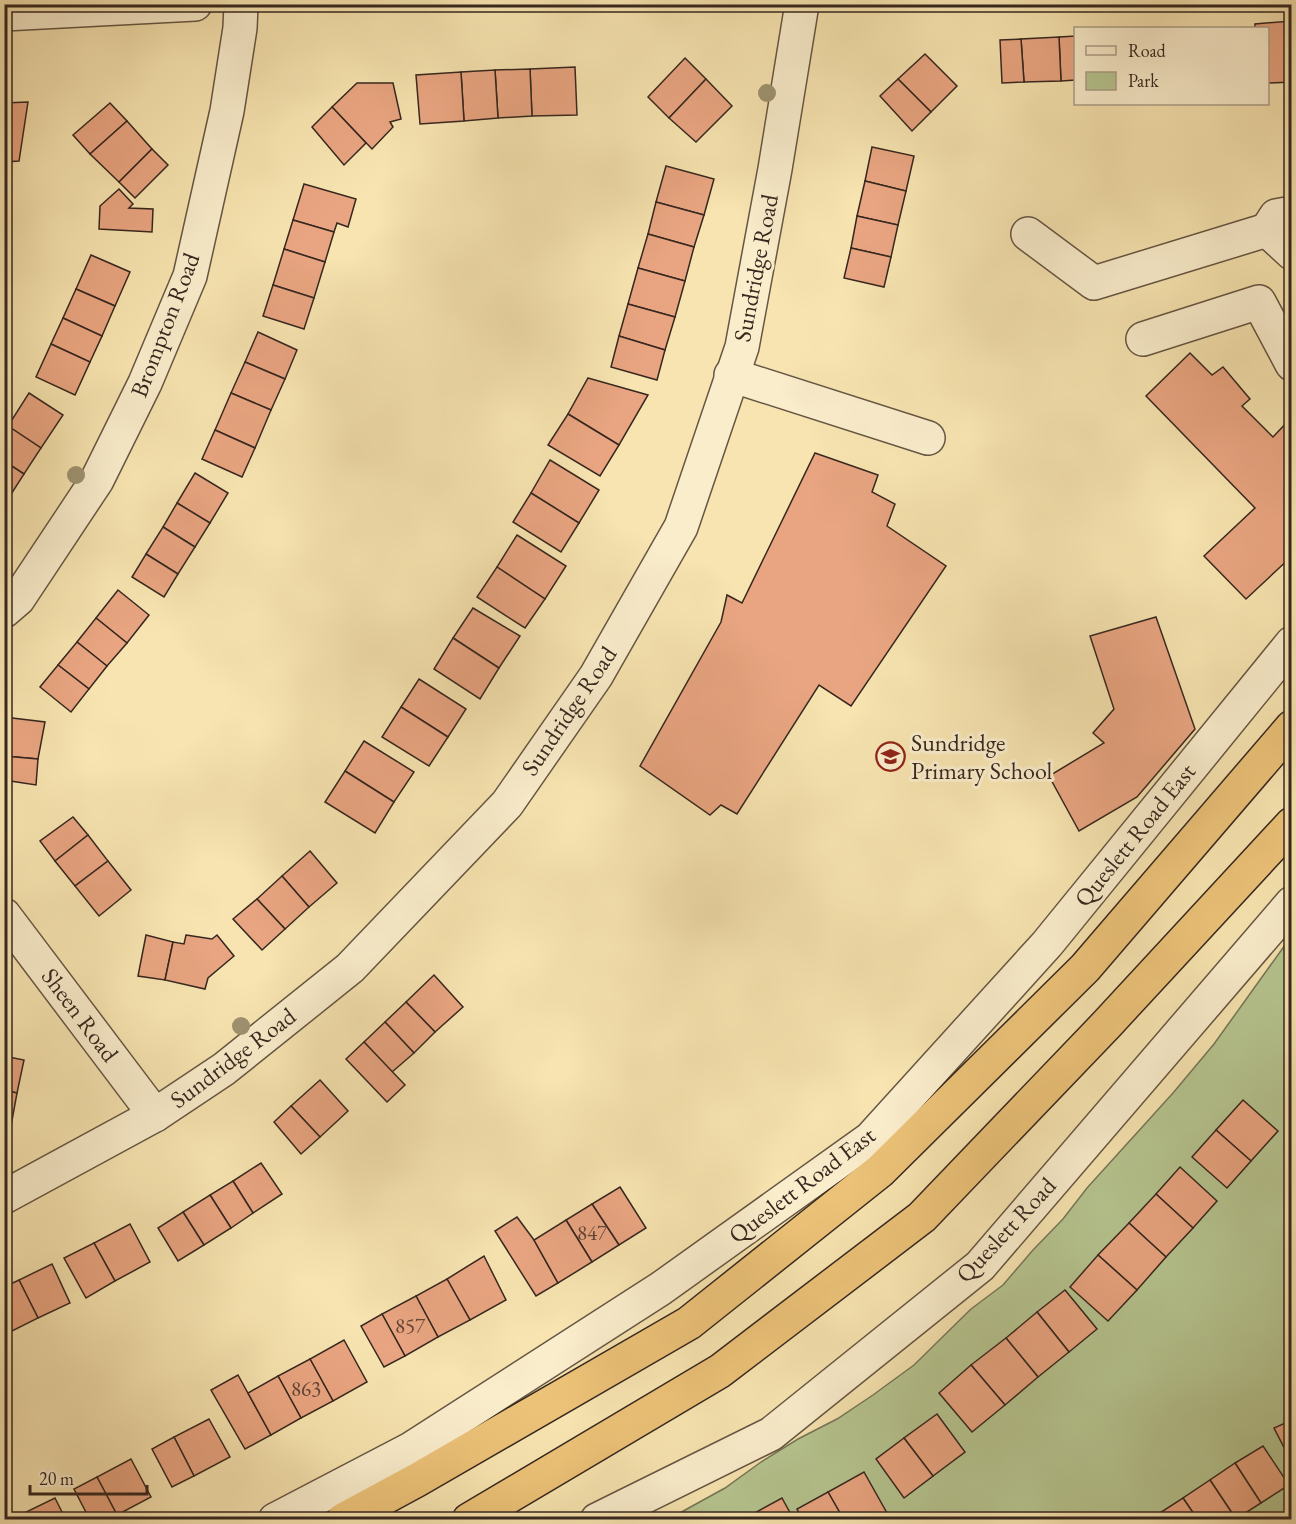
<svg xmlns="http://www.w3.org/2000/svg" width="1296" height="1524" viewBox="0 0 1296 1524" font-family="'EB Garamond',serif">
	<rect width="100%" height="100%" fill="#f7e4b0"/>
	<filter id="stains"><feTurbulence type="fractalNoise" baseFrequency=".00333" numOctaves="4"/><feColorMatrix values="0 0 0 0 .2 0 0 0 0 .09 0 0 0 0 .02 0 0 0 .5 -.17"/></filter>
	<radialGradient id="worn" r=".72"><stop offset=".6" stop-color="#630" stop-opacity="0"/><stop offset="1" stop-color="#630" stop-opacity=".3"/></radialGradient>
	<path fill="#b6c590" stroke="#767658" stroke-width="1.5" d="M1291,941v578l-624,1 58,-32 36,-26 37,-23 39,-20 36,-24 41,-30 57,-56 32,-24 30,-35 30,-31 24,-31 86,-95 41,-49 71,-99z"/>
	<g fill="#e9a581" stroke="#36271f" stroke-width="1.5">
		<path d="M1292,21v61l-24,1v-55h-13v-4z"/>
		<path d="M1076,36v44l-15,1 -2,-44z"/>
		<path d="M1059,37l2,44 -37,1 -3,-43z"/>
		<path d="M1021,39l3,43 -22,1 -2,-43z"/>
		<path d="M925,54l32,32 -26,26 -33,-33z"/>
		<path d="M685,58l21,21 -37,39 -21,-21z"/>
		<path d="M575,67l2,48 -45,1 -2,-47z"/>
		<path d="M530,69l2,47 -34,2 -3,-48z"/>
		<path d="M495,70l3,48 -34,3 -3,-49z"/>
		<path d="M461,72l3,49 -44,3 -4,-49z"/>
		<path d="M706,79l26,27 -36,36 -27,-24z"/>
		<path d="M898,79l33,33 -19,19 -32,-35z"/>
		<path d="M357,83h36l8,36 -11,3 3,5 -21,22 -40,-42z"/>
		<path d="M28,102l-9,59 -15,1v-59z"/>
		<path d="M110,103l17,18 -37,33 -17,-19z"/>
		<path d="M332,107l34,36 -22,22 -32,-38z"/>
		<path d="M127,121l25,28 -33,33 -29,-28z"/>
		<path d="M872,147l42,9 -8,35 -41,-10z"/>
		<path d="M152,149l16,16 -33,33 -16,-16z"/>
		<path d="M666,166l48,13 -10,36 -48,-13z"/>
		<path d="M865,181l41,10 -8,34 -41,-9z"/>
		<path d="M304,184l52,15 -8,28 -11,-4 -3,9 -41,-12z"/>
		<path d="M119,189l14,15 -4,4 24,1 -1,23 -53,-3 1,-23z"/>
		<path d="M656,202l48,13 -10,32 -46,-13z"/>
		<path d="M857,216l41,9 -7,32 -40,-9z"/>
		<path d="M293,220l41,12 -9,30 -41,-13z"/>
		<path d="M648,234l46,13 -9,34 -47,-13z"/>
		<path d="M851,248l40,9 -7,30 -40,-9z"/>
		<path d="M284,249l41,13 -11,36 -41,-13z"/>
		<path d="M91,255l39,17 -15,34 -39,-17z"/>
		<path d="M638,268l47,13 -10,36 -47,-13z"/>
		<path d="M273,285l41,13 -10,31 -41,-13z"/>
		<path d="M76,289l39,17 -13,30 -39,-18z"/>
		<path d="M628,304l47,13 -10,33 -46,-14z"/>
		<path d="M63,318l39,18 -12,26 -39,-18z"/>
		<path d="M258,332l39,18 -12,29 -40,-17z"/>
		<path d="M619,336l46,14 -8,30 -46,-13z"/>
		<path d="M51,344l39,18 -15,33 -39,-18z"/>
		<path d="M1190,353l22,22 11,-8 27,32 -8,7 31,31 19,-20v139l-46,43 -42,-43 51,-48 -109,-112z"/>
		<path d="M245,362l40,17 -14,31 -40,-17z"/>
		<path d="M588,378l60,17 -29,50 -51,-31z"/>
		<path d="M29,393l34,22 -22,33 -33,-22z"/>
		<path d="M231,393l40,17 -16,38 -40,-18z"/>
		<path d="M568,414l51,31 -19,31 -52,-31z"/>
		<path d="M8,426l33,22 -17,26 -20,-13v-30z"/>
		<path d="M215,430l40,18 -13,29 -40,-18z"/>
		<path d="M815,453l63,22 -6,17 23,12 -8,22 59,40 -95,140 -32,-21 -82,129 -16,-9 -11,10 -70,-49 81,-144 6,-27 15,8z"/>
		<path d="M550,460l49,30 -20,33 -48,-30z"/>
		<path d="M4,461l20,13 -16,25 -4,-2z"/>
		<path d="M195,473l33,20 -18,30 -33,-20z"/>
		<path d="M531,493l48,30 -18,29 -48,-30z"/>
		<path d="M177,503l33,20 -15,24 -32,-20z"/>
		<path d="M163,527l32,20 -17,27 -32,-20z"/>
		<path d="M517,535l49,31 -21,33 -48,-32z"/>
		<path d="M146,554l32,20 -14,23 -32,-20z"/>
		<path d="M497,567l48,32 -20,29 -48,-31z"/>
		<path d="M118,590l31,25 -22,28 -31,-25z"/>
		<path d="M473,608l47,28 -21,32 -46,-30z"/>
		<path d="M1156,617l39,112 -58,68 -58,34 -30,-55 55,-33 -11,-10 21,-24 -24,-73z"/>
		<path d="M96,618l31,25 -20,23 -30,-24z"/>
		<path d="M453,638l46,30 -19,31 -46,-30z"/>
		<path d="M77,642l30,24 -18,23 -31,-24z"/>
		<path d="M58,665l31,24 -18,23 -31,-25z"/>
		<path d="M419,679l47,30 -18,28 -47,-30z"/>
		<path d="M401,707l47,30 -19,29 -47,-29z"/>
		<path d="M4,717l41,5 -7,37 -34,-3z"/>
		<path d="M364,741l50,31 -20,30 -49,-31z"/>
		<path d="M4,756l34,3 -2,26 -32,-5z"/>
		<path d="M345,771l49,31 -19,31 -50,-31z"/>
		<path d="M73,817l15,18 -33,26 -15,-20z"/>
		<path d="M88,835l20,26 -33,25 -20,-25z"/>
		<path d="M310,851l27,32 -28,24 -27,-31z"/>
		<path d="M108,861l23,29 -32,26 -24,-30z"/>
		<path d="M282,876l27,31 -24,22 -28,-30z"/>
		<path d="M257,899l28,30 -23,21 -29,-31z"/>
		<path d="M146,935l27,7 -8,38 -27,-4z"/>
		<path d="M186,935l26,4 5,-4 17,21 -26,22 -3,11 -40,-9 8,-38 11,2z"/>
		<path d="M434,975l29,32 -28,25 -29,-30z"/>
		<path d="M406,1002l29,30 -21,21 -29,-31z"/>
		<path d="M385,1022l29,31 -22,19 -28,-30z"/>
		<path d="M364,1042l41,43 -18,17 -41,-43z"/>
		<path d="M4,1056l20,4 -7,33 -13,-3z"/>
		<path d="M320,1080l28,31 -28,26 -29,-31z"/>
		<path d="M4,1090l13,3 -6,33 -7,-2z"/>
		<path d="M1243,1100l35,31 -27,30 -35,-31z"/>
		<path d="M291,1106l29,31 -19,17 -27,-32z"/>
		<path d="M1216,1130l35,31 -24,27 -35,-31z"/>
		<path d="M261,1163l21,31 -29,19 -20,-32z"/>
		<path d="M1180,1167l37,34 -24,27 -37,-34z"/>
		<path d="M233,1181l20,32 -22,15 -21,-33z"/>
		<path d="M620,1187l26,41 -27,17 -27,-41z"/>
		<path d="M1156,1194l37,34 -27,29 -37,-34z"/>
		<path d="M210,1195l21,33 -27,17 -21,-33z"/>
		<path d="M592,1204l27,41 -27,17 -26,-42z"/>
		<path d="M183,1212l21,33 -26,16 -20,-33z"/>
		<path d="M517,1217l17,23 24,43 -22,13 -41,-65z"/>
		<path d="M566,1220l26,42 -34,21 -24,-43z"/>
		<path d="M1129,1223l37,34 -29,33 -39,-35z"/>
		<path d="M130,1224l20,38 -35,19 -21,-38z"/>
		<path d="M94,1243l21,38 -29,17 -22,-40z"/>
		<path d="M1098,1255l39,35 -29,31 -38,-34z"/>
		<path d="M484,1256l22,44 -36,20 -23,-41z"/>
		<path d="M52,1264l18,39 -32,15 -19,-38z"/>
		<path d="M447,1279l23,41 -32,17 -22,-41z"/>
		<path d="M19,1280l19,38 -28,14 -6,-11v-34z"/>
		<path d="M1065,1290l32,39 -28,23 -32,-40z"/>
		<path d="M416,1296l22,41 -33,19 -23,-42z"/>
		<path d="M1037,1312l32,40 -31,25 -32,-39z"/>
		<path d="M382,1314l23,42 -21,11 -23,-41z"/>
		<path d="M1006,1338l32,39 -33,28 -34,-40z"/>
		<path d="M344,1340l23,42 -34,19 -23,-42z"/>
		<path d="M310,1359l23,42 -32,17 -23,-42z"/>
		<path d="M971,1365l34,40 -33,27 -33,-39z"/>
		<path d="M238,1375l33,60 -26,14 -34,-59z"/>
		<path d="M278,1376l23,42 -30,17 -23,-42z"/>
		<path d="M937,1414l28,38 -32,24 -29,-38z"/>
		<path d="M209,1419l21,38 -36,19 -20,-39z"/>
		<path d="M1292,1420v43l-18,-35z"/>
		<path d="M174,1437l20,39 -22,11 -20,-38z"/>
		<path d="M904,1438l29,38 -29,22 -28,-39z"/>
		<path d="M1263,1446l26,39 -28,18 -26,-40z"/>
		<path d="M131,1459l20,38 -34,18 -20,-38z"/>
		<path d="M1235,1463l26,40 -25,16 -26,-39z"/>
		<path d="M864,1472l23,41 -12,7h-31l-16,-28z"/>
		<path d="M97,1477l20,38 -9,5h-18l-16,-31z"/>
		<path d="M1210,1480l26,39v1h-38l-15,-22z"/>
		<path d="M828,1492l16,28h-41l-6,-11z"/>
		<path d="M55,1498l11,22h-41l-3,-6z"/>
		<path d="M782,1498l12,22h-41l-2,-5z"/>
		<path d="M1183,1498l15,22h-41l-2,-4z"/>
	</g>
	<g fill="none" stroke-linecap="round" stroke-linejoin="round">
		<defs>
			<g id="minor">
				<path d="M4,14l191,-10"/>
				<path d="M1267,230l9,-14 16,-3"/>
				<path d="M1028,234l66,49 173,-53 25,23"/>
				<path d="M1143,339l116,-37 33,62"/>
				<path d="M731,375l197,63"/>
				<path d="M4,611l14,-12 79,-119 48,-97 45,-107 37,-165 13,-83 1,-24"/>
				<path d="M4,915l151,200"/>
				<path d="M4,1197l151,-82 69,-46 126,-101 157,-164 89,-128 85,-149 61,-180 33,-178 27,-165"/>
				<path d="M275,1520l136,-71 249,-160 210,-150 177,-195 245,-301"/>
				<path d="M597,1520l174,-86 209,-168 312,-363"/>
			</g>
			<g id="highway">
				<path d="M343,1520l74,-40 272,-157 191,-152 205,-203 207,-241"/>
				<path d="M469,1520l251,-149 202,-154 185,-193 185,-200"/>
			</g>
		</defs>
		<use href="#minor" stroke="#665643" stroke-width="36"/>
		<use href="#highway" stroke="#36271f" stroke-width="36"/>
		<use href="#minor" stroke="#faedcc" stroke-width="33"/>
		<use href="#highway" stroke="#ecc278" stroke-width="33"/>
	</g>
	<g fill="#9e9270">
		<circle cx="767" cy="93" r="9"/>
		<circle cx="76" cy="475" r="9"/>
		<circle cx="241" cy="1026" r="9"/>
	</g>
	<defs>
		<symbol id="school-ring" viewBox="-11 -11 22 22"><circle r="9.5" fill="#faedcc" stroke="#8f2418" stroke-width="1.5"/><path d="M0-5L7-2L0 1L-7-2ZM-4 1L0 2.5L4 1V4Q0 6-4 4Z" fill="#8f2418"/></symbol>
	</defs>
	<g fill-rule="evenodd">
		<use href="#school-ring" x="874" y="740" width="33" height="33"/>
	</g>
	<g text-anchor="middle" stroke-width="6" stroke-linejoin="round" paint-order="stroke">
		<g font-size="21" fill="#634638">
			<text x="592" y="1240">847</text>
			<text x="410" y="1333">857</text>
			<text x="306" y="1396">863</text>
		</g>
		<g font-size="24" fill="#36271f" stroke="#faedcc">
			<text transform="translate(756 268) rotate(-79)" y="8">Sundridge Road</text>
			<text transform="translate(165 325) rotate(-69)" y="8">Brompton Road</text>
			<text transform="translate(569 711) rotate(-56)" y="8">Sundridge Road</text>
			<text transform="translate(1135 835) rotate(-51)" y="8">Queslett Road East</text>
			<text transform="translate(80 1015) rotate(53)" y="8">Sheen Road</text>
			<text transform="translate(233 1058) rotate(-37)" y="8">Sundridge Road</text>
			<text transform="translate(802 1185) rotate(-37)" y="8">Queslett Road East</text>
			<text transform="translate(1006 1230) rotate(-47)" y="8">Queslett Road</text>
		</g>
		<g font-size="24" fill="#36271f" stroke="#faedcc" text-anchor="start">
			<text x="911" y="751">Sundridge<tspan x="911" dy="28">Primary School</tspan></text>
		</g>
	</g>
	<rect width="1296" height="1524" fill="none" stroke="#f7e4b0" stroke-width="24"/>
	<rect x="6" y="6" width="1284" height="1512" fill="none" stroke="#36271f" stroke-width="3"/>
	<rect x="12" y="12" width="1272" height="1500" fill="none" stroke="#36271f" stroke-width="1.5"/>
	<rect x="1074" y="27" width="195" height="78" fill="#faedcc" stroke="#ac9e87" stroke-width="1.5"/>
	<rect x="1086" y="46" width="30" height="9" fill="#faedcc" stroke="#ac9e87" stroke-width="1.5"/>
	<text x="1128" y="57" font-size="18" fill="#36271f">Road</text>
	<rect x="1086" y="72" width="30" height="18" fill="#b6c590" stroke="#ac9e87" stroke-width="1.5"/>
	<text x="1128" y="87" font-size="18" fill="#36271f">Park</text>
	<path d="M30 1485v9h117v-9" fill="none" stroke="#36271f" stroke-width="3"/>
	<text x="39" y="1485" font-size="18" fill="#36271f" stroke="#faedcc" stroke-width="4.5" paint-order="stroke">20 m</text>
	<rect width="100%" height="100%" filter="url(#stains)"/>
	<rect width="100%" height="100%" fill="url(#worn)"/>
</svg>
